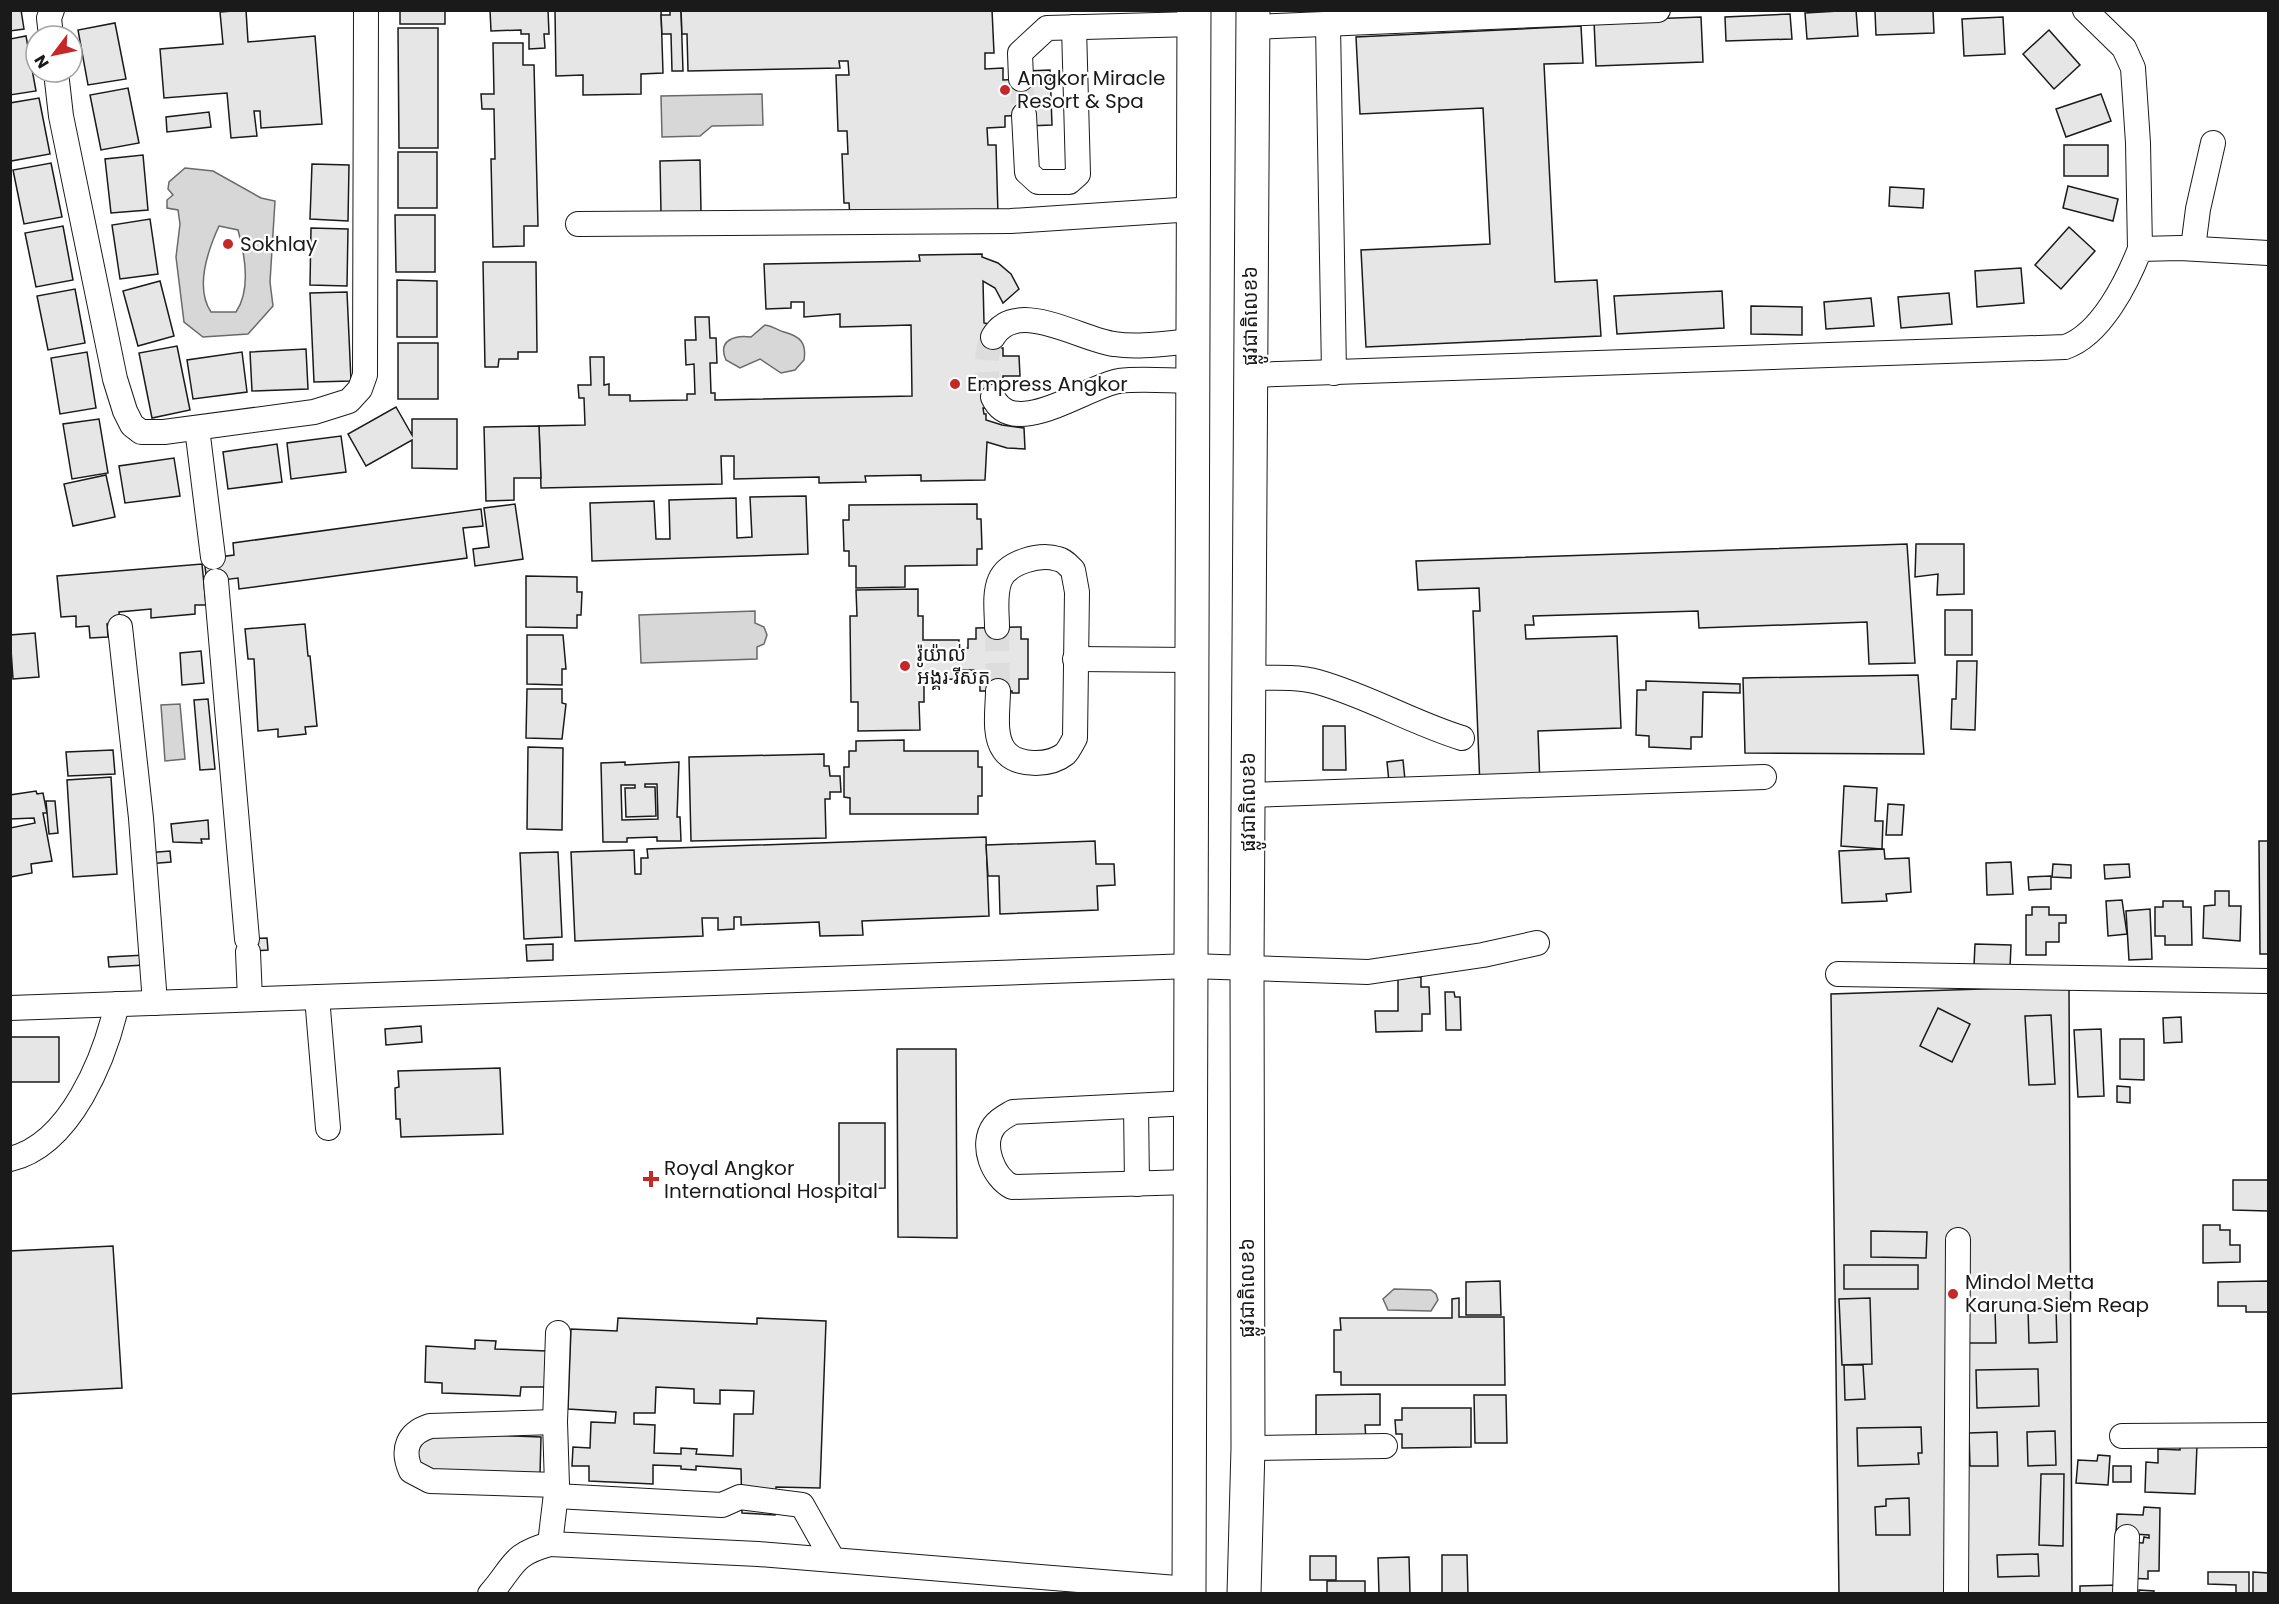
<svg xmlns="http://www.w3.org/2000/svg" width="2279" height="1604" viewBox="0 0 2279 1604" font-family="Poppins,'Noto Sans Khmer',sans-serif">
	<rect width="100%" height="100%" fill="#fff"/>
	<g fill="#d7d7d7" stroke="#6a6a6a" stroke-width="1.5" fill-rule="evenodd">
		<path d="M762,94l1,31 -51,1 -12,10 -38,1 -1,-41z"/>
		<path d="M185,168l28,3 48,27 14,3 -5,81 3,24 -25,28 -45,3 -19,-15 -8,-65 4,-33 -2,-14 -11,-2v-8l6,-5 -5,-6 1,-7zM219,226l19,4c7,25 13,60 -2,82h-25c-16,-24 -3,-62 8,-86z"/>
		<path d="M765,325c8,1 12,5 19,7 15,4 23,10 20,28l-9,10 -14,3 -21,-14 -20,9 -14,-8c-9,-20 9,-25 25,-23z"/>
		<path d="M755,611v12l9,4 3,8 -3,9 -7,3v12l-116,4 -2,-48z"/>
		<path d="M180,704l5,55 -20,2 -4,-56z"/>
		<path d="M1394,1289l37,1 5,4 2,6 -7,11 -43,-1 -5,-11z"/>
	</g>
	<g fill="#e6e6e6" stroke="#1a1a1a" stroke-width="1.5" fill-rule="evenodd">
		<path d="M10,10h11l3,19 -14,2z"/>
		<path d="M246,10l2,32 67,-6 7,88 -61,4 -1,-17h-6l3,25 -26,2 -4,-45 -63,5 -4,-49 63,-5 -3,-32z"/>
		<rect x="400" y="10" width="45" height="14"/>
		<path d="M490,10h58l1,24h-5l1,14 -16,1v-15h-8v-4l-30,1z"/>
		<path d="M555,10h106l2,63 -22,1v20l-58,1v-20l-27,1z"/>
		<path d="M670,10h11l2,61h-11l-1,-37h-9l-1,-19h9z"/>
		<path d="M681,10h311l2,43h-9v16l18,-1v12l22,-1 1,-8 24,-1 2,55 -25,1v-11l-22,1v11l-18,1 1,17h8l2,70 -148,3 -1,-15h-5l-2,-49h6l-1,-23h-9l-2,-56h13l-1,-14h-9l1,7 -152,3 -1,-37h-5z"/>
		<path d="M1856,10l2,26 -51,3 -2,-26z"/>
		<path d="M1933,10l1,23 -58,2 -1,-24z"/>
		<path d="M1790,14l2,25 -66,2 -1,-24z"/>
		<path d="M1701,17l2,45 -107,4 -2,-45z"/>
		<path d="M2003,17l2,37 -41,2 -2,-37z"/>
		<path d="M115,23l11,56 -38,6 -10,-55z"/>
		<path d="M1581,26l2,37 -39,1 11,218 42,-2 4,56 -235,11 -5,-97 129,-6 -7,-136 -123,6 -4,-77z"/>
		<path d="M398,28h40v120h-39z"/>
		<path d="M2049,30l31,35 -26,24 -31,-35z"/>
		<path d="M26,36l10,55 -26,4v-56z"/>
		<path d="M493,43h30v22h11l4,161h-14v20l-31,1 -2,-88h4l-1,-50h-12l-1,-15h13z"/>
		<path d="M128,88l11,55 -38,7 -11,-55z"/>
		<path d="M2101,94l10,27 -45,16 -10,-28z"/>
		<path d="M39,98l11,56 -39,7 -1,-58z"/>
		<path d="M209,112l2,15 -44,5 -1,-15z"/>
		<rect x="2064" y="145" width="44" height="31"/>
		<rect x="398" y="152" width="39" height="56"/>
		<path d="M143,155l5,55 -37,3 -6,-54z"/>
		<path d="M700,160l1,52 -40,1 -1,-52z"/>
		<path d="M51,163l11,54 -38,7 -11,-54z"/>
		<path d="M312,164l37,1 -1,56 -38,-2z"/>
		<path d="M2068,186l50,13 -5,22 -50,-13z"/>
		<path d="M1890,187l34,2 -1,19 -34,-2z"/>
		<path d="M395,215h40v57h-39z"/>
		<path d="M150,219l8,55 -38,5 -8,-54z"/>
		<path d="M63,226l10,54 -37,7 -11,-54z"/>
		<path d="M2069,227l26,24 -34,38 -26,-24z"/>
		<path d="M311,228l37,1 -1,57 -37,-1z"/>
		<path d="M982,254v3l16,6 13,11 8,15 -16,14 -8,-15 -12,-7 1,42 5,1 9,13v11h5v8h16l1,20h-17v6h-4v15l-7,11h-9l1,6h2v6l16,5 22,3 1,21 -18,-1 -20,-6 -2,38 -64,1v-6l-56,1 1,6 -47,1v-6l-85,2v-23h-13l1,28 -181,4 -2,-62 46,-1 -1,-27h-5l-1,-13h13l-1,-28h14v28l5,-1v11h21v6l57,-1v-6h8l-1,-30 -8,1 -1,-25h11l-1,-23h14l1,21h6l1,25h-7l1,30h4v7l197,-4 -1,-71 -71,2v-13l-36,3v-15h-13v6l-25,1 -2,-45 156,-3 -1,-6z"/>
		<path d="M483,262h53l1,90h-19v7h-19l-1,8h-13z"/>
		<path d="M2021,268l3,35 -47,4 -2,-36z"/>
		<path d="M397,280l40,1v56h-40z"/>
		<path d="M160,281l14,55 -36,10 -15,-55z"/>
		<path d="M75,289l10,54 -37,7 -11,-54z"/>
		<path d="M1722,291l2,37 -107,6 -3,-38z"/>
		<path d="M347,292l4,89 -37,1 -4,-89z"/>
		<path d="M1949,293l3,31 -51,4 -3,-31z"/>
		<path d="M1871,298l3,28 -48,3 -2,-27z"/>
		<path d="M1751,306l51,1v28l-51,-1z"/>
		<rect x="398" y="343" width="40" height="56"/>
		<path d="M177,346l13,64 -38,8 -13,-65z"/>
		<path d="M306,349l2,40 -56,2 -2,-39z"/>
		<path d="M87,352l9,56 -36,6 -9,-56z"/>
		<path d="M242,352l5,40 -54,7 -6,-39z"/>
		<path d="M396,407l16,28v-16h45v50l-45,-1v-28l-46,26 -18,-32z"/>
		<path d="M99,419l9,54 -36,6 -9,-55z"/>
		<path d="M539,426l2,52h-27v22l-28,1 -2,-74z"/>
		<path d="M341,436l5,36 -55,7 -4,-36z"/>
		<path d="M277,444l5,38 -54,7 -5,-37z"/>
		<path d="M174,458l6,38 -55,7 -6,-37z"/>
		<path d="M106,475l9,42 -42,9 -9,-42z"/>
		<path d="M806,496l2,58 -216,7 -2,-58 64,-2 2,38h14l-1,-39 67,-2 1,40 15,-1 -2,-40z"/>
		<path d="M515,504l8,55 -48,7 -2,-17 16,-2 -5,-39z"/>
		<path d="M977,504v15h4l1,30h-5v16l-72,1v21l-49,1v-22h-7v-15h-5l-1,-31h6v-15z"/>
		<path d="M481,509l2,17 -20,2 4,30 -228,31 -1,-11 -31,4 -3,-23 30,-4 -1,-12z"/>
		<path d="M1907,544l8,119 -46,1 -2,-42 -168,6 -1,-17 -165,5 1,9h-9l1,14 91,-3 4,92 -83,3 2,54 -60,2 -7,-176h7l-1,-23 -61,2 -2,-29z"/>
		<path d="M1916,544h48v50l-27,1 1,-21 -23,3z"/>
		<path d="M202,564l4,41h-11v9l-44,4v-9l-32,3 1,11 -13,1 1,13 -18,1 -1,-12 -13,1v-11l-15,1 -4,-41z"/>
		<path d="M526,576l51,1v15h5l-1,23h-4v13l-51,-1z"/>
		<path d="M918,589v27h5v24h36v9l9,-1v-9h8v-11l45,-1v12h7v40h-9v14h-7v-2h-32v-12h-6v-9h-15v9l-35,1v22h-5l1,28 -62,1v-29h-7l-1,-86h7l-1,-26z"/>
		<rect x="1945" y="610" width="27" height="45"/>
		<path d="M305,624l3,32h2l7,70 -12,1 1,7 -28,3v-8l-20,2 -4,-72h-6l-3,-30z"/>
		<path d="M35,633l4,44 -26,2 -3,-44z"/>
		<path d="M527,635h36l3,34h-4v16l-35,-1z"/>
		<path d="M201,651l3,32 -22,2 -2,-32z"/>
		<path d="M1957,661h20l-2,69 -24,-1 1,-30h4z"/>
		<path d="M1918,675l6,79 -179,-1 -2,-75z"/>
		<path d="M1646,681l94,3v9l-37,-1 -1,45h-11v12l-42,-2v-11l-13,-1 1,-45h9z"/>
		<path d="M527,689h35v14l4,1 -4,35 -36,-1z"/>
		<path d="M208,699l7,70 -15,1 -6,-70z"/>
		<path d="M1323,726h22l1,44h-23z"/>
		<path d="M904,740v11h74v16h4v29h-4v18h-128v-16l-6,-1v-30h5v-16h7v-10z"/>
		<path d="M528,747l35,1 -1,82 -35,-1z"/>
		<path d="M113,750l2,24 -47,2 -2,-24z"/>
		<path d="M824,754v12h5l1,10h10l1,16h-11v7h-5l1,39 -135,3 -2,-84z"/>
		<path d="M1403,760l2,20 -16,2 -2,-20z"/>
		<path d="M625,762v3l54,-3 -2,55h3l1,24h-24v-4l-30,1v4h-24l-2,-79zM645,784h12l1,35 -36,1 -1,-35h14v3h-10l1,29 30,-1 -1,-29h-10z"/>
		<path d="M111,777l6,97 -44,3 -6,-97z"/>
		<path d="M1844,786l33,2 -2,33h8l-1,28 -41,-3z"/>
		<path d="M36,791l1,3 6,-1 4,20h-4l9,48 -21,3 1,9 -22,4v-49l25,-5 -1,-5 -24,1v-24z"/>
		<path d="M46,801h9l3,32 -9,1z"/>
		<path d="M1888,804l16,1 -2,30h-16z"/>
		<path d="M208,820l1,19h-8l1,4 -29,-1 -2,-18z"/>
		<path d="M986,837l3,79 -127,5 1,14 -43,1 -1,-14 -78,3v-8h-7v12l-16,1v-12h-16l1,18 -128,5 -4,-89 63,-2 1,24h6v-16h7l-1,-9z"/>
		<path d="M1095,841l1,23h18l1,21 -18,1 1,24 -98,4 -1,-38h-11l-2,-31z"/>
		<path d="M2259,841h9v113h-8z"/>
		<path d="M1884,849l1,10 24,-1 2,34 -25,2 1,7 -45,2 -3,-52z"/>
		<path d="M170,851l1,11 -24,2 -1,-11z"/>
		<path d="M558,852l4,85 -38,2 -4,-86z"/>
		<path d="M2011,862l2,32 -26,1 -1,-32z"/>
		<path d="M2053,864l18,1v13l-19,-1z"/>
		<path d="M2129,864l1,13 -25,2 -1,-14z"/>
		<path d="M2051,876v13l-22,1 -1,-13z"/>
		<path d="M2215,891h14v15h12l-1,35 -37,-3 1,-32 11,-1z"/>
		<path d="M2122,900l5,34 -19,2 -2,-35z"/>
		<path d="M2163,901h20v6h8l1,38h-27v-9h-10v-29h8z"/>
		<path d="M2032,907h17v8h17v8h-7v19h-13v13h-20v-40h6z"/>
		<path d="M2150,909l2,50 -23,1 -3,-49z"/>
		<path d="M267,938l1,12 -30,2 -1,-13z"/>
		<path d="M553,944v16l-26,1 -1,-16z"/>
		<path d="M1975,944l36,1 -1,22 -36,-1z"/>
		<path d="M145,955v10l-36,2 -1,-10z"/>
		<path d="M1398,977h23v10h8l1,27h-8v17l-46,1 -1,-21h23z"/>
		<path d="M2069,986l3,608h-233l-8,-600z"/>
		<path d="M1445,992h9l1,5h5l1,33h-15z"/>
		<path d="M1938,1008l32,16 -18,38 -32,-16z"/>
		<path d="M2051,1015l4,69 -26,1 -4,-69z"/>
		<path d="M2181,1017l1,25 -18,1 -1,-25z"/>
		<path d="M421,1026l1,16 -36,3 -1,-16z"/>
		<path d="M2101,1029l3,67 -26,1 -4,-67z"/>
		<rect x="10" y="1037" width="49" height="45"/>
		<path d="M2120,1039h24v41l-24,-1z"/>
		<path d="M897,1049h59l1,189 -59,-1z"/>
		<path d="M500,1068l3,66 -102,3 -1,-18h-4l-1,-31 4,-1 -1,-16z"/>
		<path d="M2117,1086l13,1v16l-13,-1z"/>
		<path d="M839,1123h46v65l-46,1z"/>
		<path d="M2233,1180h35v31l-35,-1z"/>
		<path d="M2203,1225h17v5h10v15h10v17l-37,1z"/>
		<path d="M1871,1231l56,1 -1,26 -55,-1z"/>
		<path d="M113,1246l9,142 -112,6v-143z"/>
		<rect x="1844" y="1265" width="74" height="24"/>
		<path d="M1500,1281l1,34h-35v-33z"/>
		<path d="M2268,1281v31h-22v-6h-28v-24z"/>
		<path d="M1459,1298v19h45l1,68h-164v-13h-7v-42h7l-1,-12h112v-19z"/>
		<path d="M1870,1298l2,66 -30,1 -3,-66z"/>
		<path d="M2056,1308l1,34 -28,1 -1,-34z"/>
		<path d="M1995,1309l1,34h-28l-1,-33z"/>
		<path d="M618,1318l139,6v-6l69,3 -6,167 -44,-1 -1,28 -33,-2 -1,-44 -45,-3v4l-15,-1v-3l-28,-1v19l-64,-3v-15h-17l1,-19 17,1 1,-26 24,1 1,-11 -48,-3 3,-80 46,2zM656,1387l38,2v14l26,1v-14l34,1 -1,23h-19l-1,42 -37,-2 1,-5 -16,-1v6l-27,-1 1,-28 -21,-1v-11h21z"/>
		<path d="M475,1340l21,1 -1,8 52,2 -2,36h-24l-1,9 -78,-3v-10l-17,-1 1,-36 49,3z"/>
		<path d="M1844,1365h19l2,34 -20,1z"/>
		<path d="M2038,1369l1,37 -62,2 -1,-38z"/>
		<path d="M1380,1394v31h-15l1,15h-50v-45z"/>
		<path d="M1474,1395h32l1,48h-32z"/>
		<path d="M1402,1408h69v39l-69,1v-14h-6l-1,-14h7z"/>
		<path d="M1921,1427l1,26h-4l1,11 -61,2 -1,-38z"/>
		<path d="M2055,1431l1,34 -28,1 -1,-34z"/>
		<path d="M419,1432l122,5 -1,37 -123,-5z"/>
		<path d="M1997,1432l1,34h-28l-1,-33z"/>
		<path d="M2180,1444l17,1 -2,49 -50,-2 1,-30 12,1v-14l22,1z"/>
		<path d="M2098,1455l12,1 -2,29 -32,-2 2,-23 19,1z"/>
		<rect x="2113" y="1466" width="18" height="16"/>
		<path d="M2041,1474h23l-1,72 -24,-1z"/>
		<path d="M1909,1498l1,37h-34l-1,-28 11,-1v-7z"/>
		<path d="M2144,1507l16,1 -1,63h-11v8l-21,-1 2,-36 14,1 1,-6 5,1v-3l-33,-2 1,-19 26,1z"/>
		<path d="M2038,1554l1,22 -41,1 -1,-22z"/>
		<path d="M1442,1555h25l1,39h-26z"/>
		<rect x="1310" y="1556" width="26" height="24"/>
		<path d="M1409,1557l1,37h-31l-1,-36z"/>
		<path d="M2208,1572h41v22h-13v-9l-28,-1z"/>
		<path d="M2253,1572l15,1v21h-15z"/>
		<rect x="1327" y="1581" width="38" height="13"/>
		<path d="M2118,1585v9h-38v-8z"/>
		<path d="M2139,1590l15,1 -1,3h-14z"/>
	</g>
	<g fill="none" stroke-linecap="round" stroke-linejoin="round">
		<g stroke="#ddd" stroke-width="24" stroke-dasharray="24 12" stroke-linecap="butt">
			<path d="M1021,79l3,36"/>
			<path d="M993,337c-9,16 -8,44 0,60"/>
			<path d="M997,627l1,64"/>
		</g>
		<defs>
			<g id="minor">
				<path d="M2085,10l39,38 9,20 5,75 2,106"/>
				<path d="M1328,25l6,348"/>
				<path d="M1252,27l406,-17"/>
				<path d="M51,36l-2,-18 3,-8"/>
				<path d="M56,72l5,44 54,263 10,32 7,14 9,7h23l150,-20 35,-11 11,-12 5,-14 1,-365"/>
				<path d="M1021,79l-1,-26 27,-25 147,-4"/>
				<path d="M1024,115l3,57 11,10h31l9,-8 -4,-147"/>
				<path d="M578,224l433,-3 183,-12"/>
				<path d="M2193,248l5,-39 15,-66"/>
				<path d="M993,337c23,-40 88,3 121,7 25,4 54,-1 79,-3"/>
				<path d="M1250,375l815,-28c36,-12 62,-65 75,-98l40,-1 88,5"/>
				<path d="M993,397c20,44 94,-11 126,-16 23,-3 50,0 74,0"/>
				<path d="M197,428l16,129"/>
				<path d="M216,581l31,358"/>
				<path d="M120,627l21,191 14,185"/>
				<path d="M997,627c0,-14 -3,-33 3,-47 8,-18 40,-27 58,-21 6,1 11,7 15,11l4,22 -2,146c-3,5 -6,12 -10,16 -15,12 -49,13 -61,-4 -11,-15 -6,-42 -6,-59"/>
				<path d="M1075,659l117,1"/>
				<path d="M1248,678c23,0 48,-2 70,4 50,14 95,41 144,56"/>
				<path d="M1248,795l516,-18"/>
				<path d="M248,952l2,47"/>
				<path d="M1838,974l430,7"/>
				<path d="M317,997l11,131"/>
				<path d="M10,1008l1181,-42 177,6 115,-17 54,-12"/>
				<path d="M1136,1106l1,78"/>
				<path d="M10,1159c61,-14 95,-102 107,-155"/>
				<path d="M1190,1182l-178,5c-19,-10 -32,-42 -18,-61 5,-7 12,-10 19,-14l177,-9"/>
				<path d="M558,1333l-3,89 2,63 -7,59 208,10 431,35"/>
				<path d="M555,1422l-125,4c-22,7 -29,23 -19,45l19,10 127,4"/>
				<path d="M2122,1436l146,-1"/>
				<path d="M1248,1448l137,-2"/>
				<path d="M556,1496l166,9 18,-8 62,8 31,55"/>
				<path d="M490,1594c25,-28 20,-39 60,-50"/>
				<path d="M1956,1594l2,-354"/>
				<path d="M2125,1594l2,-57"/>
			</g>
			<g id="highway">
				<path d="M1189,1594l5,-1584"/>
				<path d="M1244,1594l4,-146 -1,-481 6,-957"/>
			</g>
		</defs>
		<use href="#minor" stroke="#1a1a1a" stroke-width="26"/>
		<use href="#highway" stroke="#1a1a1a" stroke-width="35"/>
		<use href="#minor" stroke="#fff" stroke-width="24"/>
		<use href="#highway" stroke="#fff" stroke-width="33"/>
	</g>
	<g fill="#c62828" stroke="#fff" stroke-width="2">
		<circle cx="1005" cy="90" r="6"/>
		<circle cx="228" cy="244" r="6"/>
		<circle cx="955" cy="384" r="6"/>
		<circle cx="905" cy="666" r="6"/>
		<path d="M648 1170h6v6h6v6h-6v6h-6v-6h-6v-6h6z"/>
		<circle cx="1953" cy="1294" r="6"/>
	</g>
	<g text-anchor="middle" stroke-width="4.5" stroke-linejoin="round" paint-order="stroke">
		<g font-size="20" fill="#1a1a1a" stroke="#fff" text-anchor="start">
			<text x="1017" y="85">Angkor Miracle<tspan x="1017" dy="23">Resort &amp; Spa</tspan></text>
			<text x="240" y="251">Sokhlay</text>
			<text x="967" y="391">Empress Angkor</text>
			<text x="917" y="661">រ៉ូយ៉ាល់<tspan x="917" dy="23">អង្គរ រីសត</tspan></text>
			<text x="664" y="1175">Royal Angkor<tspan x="664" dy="23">International Hospital</tspan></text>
			<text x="1965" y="1289">Mindol Metta<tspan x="1965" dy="23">Karuna Siem Reap</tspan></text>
		</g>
		<g font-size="20" fill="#1a1a1a" stroke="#fff">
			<text transform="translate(1250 316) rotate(-90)" y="7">ផ្លូវជាតិលេខ៦</text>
			<text transform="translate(1248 802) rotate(-90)" y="7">ផ្លូវជាតិលេខ៦</text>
			<text transform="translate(1247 1288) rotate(-90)" y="7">ផ្លូវជាតិលេខ៦</text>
		</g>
	</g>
	<rect width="2279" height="1604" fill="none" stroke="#1a1a1a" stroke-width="24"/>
	<g transform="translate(54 54) rotate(238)"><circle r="28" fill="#ffffff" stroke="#a3a3a3" stroke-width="1.5"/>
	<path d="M0-4.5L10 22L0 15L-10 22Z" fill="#c62828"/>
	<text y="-9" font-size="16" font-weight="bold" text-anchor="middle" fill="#1a1a1a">N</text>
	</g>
</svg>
